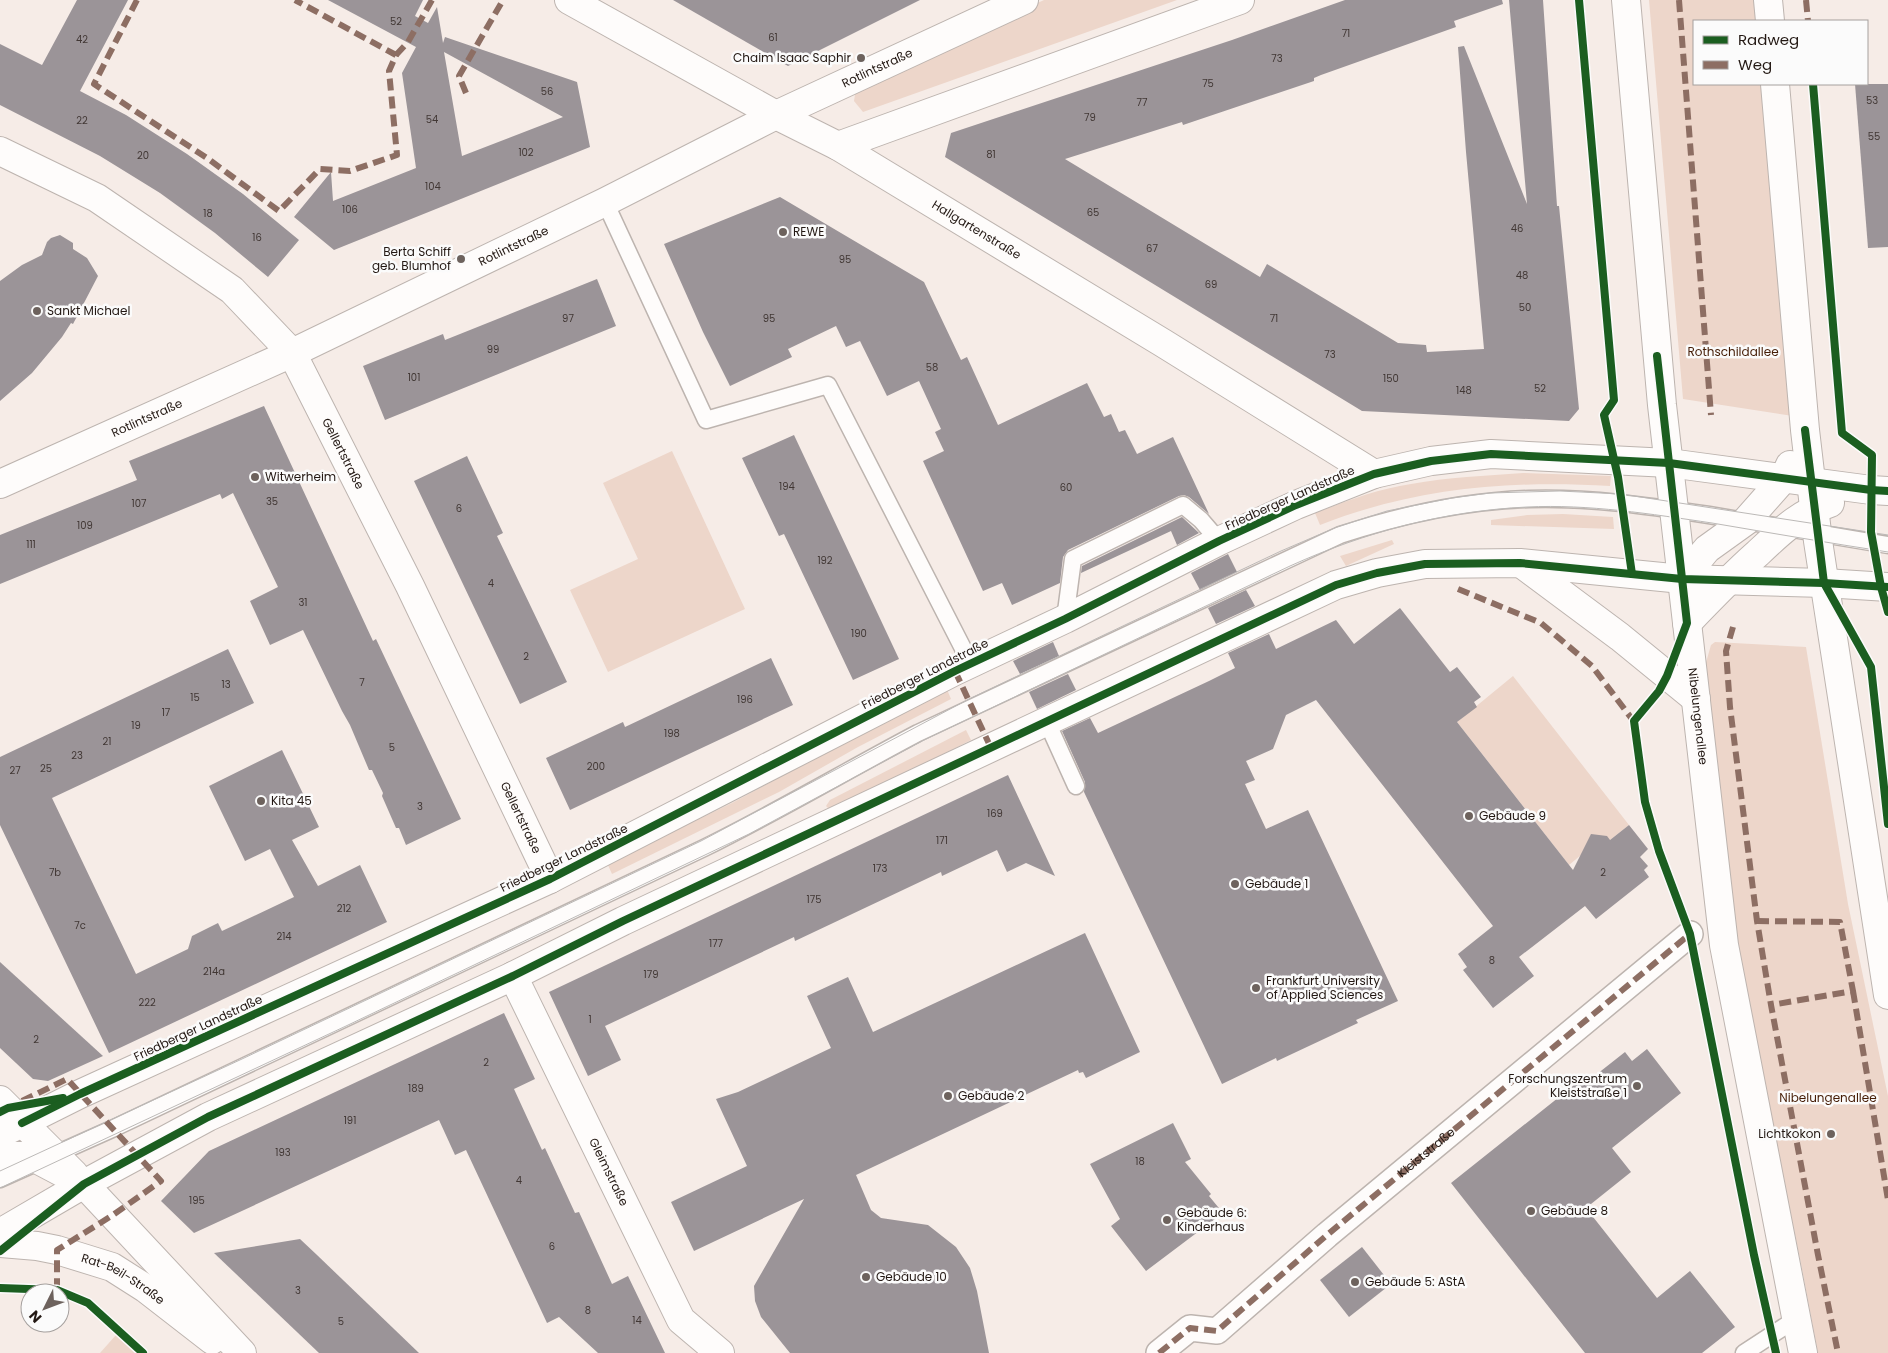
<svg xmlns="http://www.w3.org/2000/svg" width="1888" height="1353" viewBox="0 0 1888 1353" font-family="Poppins,sans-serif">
	<rect width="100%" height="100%" fill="#f6ece7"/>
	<g fill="#edd6ca">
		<path d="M1044,0h133l-314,112 -9,-11 2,-13z"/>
		<path d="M1649,0h106l2,21h-63v63h69l30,332 -110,-17z"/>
		<path d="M672,451l73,158 -137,63 -38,-82 68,-31 -35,-76z"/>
		<path d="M1523,473l88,3 -1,10c-100,-6 -196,2 -290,39l-5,-12c31,-12 63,-24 96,-29 37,-7 74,-8 112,-11z"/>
		<path d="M1563,514l50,3 1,12 -123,-4v-5l36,-5z"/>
		<path d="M1392,540l2,4 -48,22 -6,-10z"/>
		<path d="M1715,642l91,5 42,257 40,192v257h-70l-17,-89 -58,-282 -16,-113 -22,-203 6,-21z"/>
		<path d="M1513,676l116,149 -19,15 -23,10 -18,15 -112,-143z"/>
		<path d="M946,687l5,12 -93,48 -79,45 -167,82 -5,-11 125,-60z"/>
		<path d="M966,730l5,10 -140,71 -5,-5 4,-6z"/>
		<path d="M116,1335l19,18h-35z"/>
	</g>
	<g fill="#9b9498" fill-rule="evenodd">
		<path d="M77,0h51l-48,91 46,24 61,39 56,40 56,46 -31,37 -53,-44 -55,-40 -60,-37 -100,-51v-61l42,21z"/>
		<path d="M328,0h95l-8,16 13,7 9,-16 6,36 2,-6 132,45 13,65 -256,103 -40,-33 37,-45 2,29 83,-33 -14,-95 14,-26zM444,52l119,65 -101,39z"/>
		<path d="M673,0h247l-132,66z"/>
		<path d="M1345,0h157l1,4 -49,17 2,6 -135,48 -7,3v3l-131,44 -1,-3 -117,37 195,118 7,-13 131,79 28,2 1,7 57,-3 -18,-197 -8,-105 6,-1 63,158 -18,-204h34l14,206h2l20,203 -10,12 -207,-10 -417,-254 6,-24 281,-93z"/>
		<path d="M1855,84h33v163l-20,1z"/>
		<path d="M780,197l144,85 37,78 6,-3 31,68 89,-42 17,34 7,-3 8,18 6,-2 12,24 36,-17 36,77 -20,-17 -5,-2 -5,1 -111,54 -5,7 -3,26 -48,22 -10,-22 -19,8 -60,-130 21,-10 -9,-19 6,-3 -22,-48 -32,15 -27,-55 -14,6 -10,-21 -48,23 4,8 -62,29 -27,-54 -39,-88z"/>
		<path d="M60,235l13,8v6l14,9 11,18 -25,48 -2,-1 -9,14 -30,36 -32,28v-120l22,-16 20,-10 5,-13 4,-4z"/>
		<path d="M597,279l19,47 -231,94 -22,-54 80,-32 2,6z"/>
		<path d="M264,406l109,235 3,-2 85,180 -55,26 -7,-17h-3l-14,-32 1,-3 -11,-23h-3l-19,-45 -8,-14 -39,-81 -33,15 -20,-44 28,-14 -45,-94 -11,6 -2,-5 -220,90v-49l137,-55 -8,-19z"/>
		<path d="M794,435l105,224 -46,21 -69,-146 -5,2 -37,-78z"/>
		<path d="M467,456l36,77 -6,3 70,146 -47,22 -106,-223z"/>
		<path d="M1182,517l17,16 -22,12 -6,-14 -90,42 1,-7z"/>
		<path d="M1228,554l9,18 -37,18 -9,-17z"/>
		<path d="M1246,590l9,16 -39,18 -8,-16z"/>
		<path d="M1400,608l50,64 7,-5 24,30 -7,5 3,5 -20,15 116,148 18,-36 16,2 3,4 19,-15 19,24 -8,8 8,9 -4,4 5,7 -53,42 -11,-13 -66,51 15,19 -41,32 -30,-38 4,-3 -9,-13 35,-28 -177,-226 -30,15 -13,34 -27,12 9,19 -10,4 21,45 42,-19 90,191 -42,19 2,3 -81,38 -1,-3 -54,26 -138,-292 1,-10 -23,-51 28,-13 8,15 111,-52 26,-13 -7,-15 41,-19 7,15 60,-29 18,24z"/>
		<path d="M1053,642l6,14 -39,18 -7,-13z"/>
		<path d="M228,649l26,54 -202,95 84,176 52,-25 4,-13 26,-13 4,8 72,-34 -24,-48 -25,12 -36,-75 73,-36 37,77 -27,13 26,46 42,-21 27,57 -278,131 -109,-228v-68z"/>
		<path d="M771,658l22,47 -223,105 -24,-52 77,-36 2,5z"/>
		<path d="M1068,674l8,16 -39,19 -8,-17z"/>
		<path d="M1008,775l47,101 -29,-13 -19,9 -10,-22 -55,26 -1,-4 -146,69 -1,-4 -189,89 16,34 -33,16 -39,-84z"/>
		<path d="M1085,933l55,119 -54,26 -3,-6 -4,1 -1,-3 -222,105 15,35 10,8 47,7 28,22 14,21 7,23 12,62h-199l-29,-36 -6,-16 -1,-15 50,-87 -110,52 -23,-49 76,-36 -31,-67 22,-7 93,-44 -24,-52 41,-19 25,55z"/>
		<path d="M0,962l103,94 -55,25 -15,-2 -33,-31z"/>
		<path d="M504,1013l31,66 -21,10 28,61 3,-2 30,65 4,-1 33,72 16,-8 37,77h-67l-39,-36 -12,6 -81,-173 -11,5 -16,-35 -245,113 -33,-32 48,-50z"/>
		<path d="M1647,1049l34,44 -69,55 19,24 -45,36 71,90 33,-27 45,56 -33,26h-117l-134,-170 137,-109 4,4 33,-26 7,9z"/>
		<path d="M1173,1123l18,36 -6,3 26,32 -2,2 14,17 -77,58 -35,-45 9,-7 -30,-55z"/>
		<path d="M300,1239l17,16 102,98h-100l-105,-100z"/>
		<path d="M1362,1247l29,37 -42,33 -29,-37z"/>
	</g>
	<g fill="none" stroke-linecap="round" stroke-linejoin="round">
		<defs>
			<g id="service">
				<path d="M605,202l101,218 122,-35 143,279"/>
				<path d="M1065,619l8,-60 110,-54 18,15 18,21"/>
				<path d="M1047,722l29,64"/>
				<path d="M0,1179l112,-50 592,-281c73,-36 142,-77 214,-115l422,-198c61,-20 124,-34 189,-36 60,-2 120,7 180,16 60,10 119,20 179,30"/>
				<path d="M1744,1353l52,-34"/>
			</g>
			<g id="pedestrian">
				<path id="s1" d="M1159,1353l31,-25 27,3 110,-96 363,-301"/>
			</g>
			<g id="minor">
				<path id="s2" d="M569,0l207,115 62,31 325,197 211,131"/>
				<path d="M838,146l402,-146"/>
				<path id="s3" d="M0,151l97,47 135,92 60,63 118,233 140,293"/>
				<path id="s4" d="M0,484l292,-131 313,-151 171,-87 248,-115"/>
				<path id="s5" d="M513,976l168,344 39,33"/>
				<path d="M0,1100l74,74"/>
			</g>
			<g id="secondary">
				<path d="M0,1156h31l53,28 158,169"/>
				<path id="s6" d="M0,1243l37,3 20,4 55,17 33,21 67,52"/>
			</g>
			<g id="primary">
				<path id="s7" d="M1626,0l36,405 62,540 79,408"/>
				<path d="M1768,0l2,21"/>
				<path d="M1775,84l30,346 13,111 70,454"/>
				<path d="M1522,564l98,73 76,62"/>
				<path d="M1682,579l25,-30 39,-28 38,-43 6,-13"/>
				<path d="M1687,623c23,-24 46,-48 71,-70 22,-21 42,-40 72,-50"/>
				<path d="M0,1134l80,-40 470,-215 405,-208 110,-52 154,-78 77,-36 78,-31 57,-13 60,-7 178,9 202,27 17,1"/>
				<path d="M0,1233l84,-49 124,-67 305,-141 110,-55 713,-336 41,-12 48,-9 95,-1 162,16 142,4 64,4"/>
			</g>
		</defs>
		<use href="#service" stroke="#bdb4af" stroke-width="19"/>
		<use href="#pedestrian" stroke="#bdb4af" stroke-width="28"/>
		<use href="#minor" stroke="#bdb4af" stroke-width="30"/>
		<use href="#secondary" stroke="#bdb4af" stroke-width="30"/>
		<use href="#primary" stroke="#bdb4af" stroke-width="30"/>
		<use href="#service" stroke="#fefcfb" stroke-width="16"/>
		<use href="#pedestrian" stroke="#fefcfb" stroke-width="25"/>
		<use href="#minor" stroke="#fefcfb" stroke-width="28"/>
		<use href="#secondary" stroke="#fefcfb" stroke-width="28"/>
		<use href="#primary" stroke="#fefcfb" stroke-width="28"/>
		<g stroke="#bcb9b7" stroke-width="1">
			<path d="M0,1171l242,-112 459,-218 268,-142 312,-148 56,-24 50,-16 65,-13 38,-5 70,-2 61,3 267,41"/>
			<path d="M0,1188l346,-162 403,-192 173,-93 368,-175c75,-34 154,-55 237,-59 62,-3 124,7 185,16 59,10 117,20 176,29"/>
		</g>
		<g stroke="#8d6e63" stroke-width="6" stroke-dasharray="12 6" stroke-linecap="butt">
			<path d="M137,0l-43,84 113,74 72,53 41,-42 30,2 47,-16 -8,-84 7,-16 -101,-55"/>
			<path d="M1679,0l32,415"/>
			<path d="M1806,0l2,21"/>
			<path d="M396,55l12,-13 24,-42"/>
			<path d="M466,93l-7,-17 44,-76"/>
			<path d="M1458,589l83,34 51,43 43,57"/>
			<path d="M1733,627l-7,24 4,56 27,214 14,84 47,250 20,98"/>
			<path d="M955,671l36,77"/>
			<path d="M1757,921l83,1 13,69 -82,14"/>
			<path d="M1853,991l35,209"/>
			<path d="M22,1101l45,-22 94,102 -48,34 -56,35v40"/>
			<path d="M1159,1353l31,-25 27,3 110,-96 363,-301"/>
		</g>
		<defs>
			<g id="cycleway">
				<path d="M1579,0l35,400 -10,15 14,62 14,97"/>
				<path d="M1813,84l29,349 30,22 -1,77 10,55 7,25"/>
				<path d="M1657,356l30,267 -20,53 -8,15 -25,30 11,81 14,49 31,83 64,321 22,98"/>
				<path d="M1805,430l19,153 47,84 17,157"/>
				<path d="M0,1112l8,-4 55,-10"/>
				<path d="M22,1123l58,-29 470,-215 405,-208 110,-52 154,-78 77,-36 78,-31 57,-13 60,-7 178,9 202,27 17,1"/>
				<path d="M0,1251l84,-67 124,-67 305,-141 110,-55 713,-336 41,-12 48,-9 95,-1 162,16 142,4 64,4"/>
				<path d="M0,1288l57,2 31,13 55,50"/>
			</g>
		</defs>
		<use href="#cycleway" stroke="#fbfbfb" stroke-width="11"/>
		<use href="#cycleway" stroke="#1b5e20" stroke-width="8"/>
	</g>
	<g fill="#6d625d" stroke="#fbfbfb" stroke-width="2">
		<circle cx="861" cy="58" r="5"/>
		<circle cx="783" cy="232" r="5"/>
		<circle cx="461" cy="259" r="5"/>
		<circle cx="37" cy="311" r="5"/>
		<circle cx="255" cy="477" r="5"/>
		<circle cx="261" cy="801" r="5"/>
		<circle cx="1469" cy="816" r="5"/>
		<circle cx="1235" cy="884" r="5"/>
		<circle cx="1256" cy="988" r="5"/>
		<circle cx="1637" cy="1086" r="5"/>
		<circle cx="948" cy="1096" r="5"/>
		<circle cx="1831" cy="1134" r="5"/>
		<circle cx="1531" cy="1211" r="5"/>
		<circle cx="1167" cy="1220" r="5"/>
		<circle cx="866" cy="1277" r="5"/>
		<circle cx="1355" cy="1282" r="5"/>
	</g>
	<g text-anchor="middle" stroke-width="5" stroke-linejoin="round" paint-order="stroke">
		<g font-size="10" fill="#413734">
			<text x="396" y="25">52</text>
			<text x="1346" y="37">71</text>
			<text x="773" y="41">61</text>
			<text x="82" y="43">42</text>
			<text x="1277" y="62">73</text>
			<text x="1208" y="87">75</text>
			<text x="547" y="95">56</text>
			<text x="1872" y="104">53</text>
			<text x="1142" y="106">77</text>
			<text x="1090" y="121">79</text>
			<text x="432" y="123">54</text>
			<text x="82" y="124">22</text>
			<text x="1874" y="140">55</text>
			<text x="526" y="156">102</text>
			<text x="991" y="158">81</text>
			<text x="143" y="159">20</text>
			<text x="433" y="190">104</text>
			<text x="350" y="213">106</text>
			<text x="1093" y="216">65</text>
			<text x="208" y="217">18</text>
			<text x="1517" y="232">46</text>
			<text x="257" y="241">16</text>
			<text x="1152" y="252">67</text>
			<text x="845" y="263">95</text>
			<text x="1522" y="279">48</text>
			<text x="1211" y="288">69</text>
			<text x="1525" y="311">50</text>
			<text x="568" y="322">97</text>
			<text x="769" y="322">95</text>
			<text x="1274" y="322">71</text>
			<text x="493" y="353">99</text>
			<text x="1330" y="358">73</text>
			<text x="932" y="371">58</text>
			<text x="414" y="381">101</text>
			<text x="1391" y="382">150</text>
			<text x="1540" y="392">52</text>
			<text x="1464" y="394">148</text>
			<text x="787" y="490">194</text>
			<text x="1066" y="491">60</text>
			<text x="272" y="505">35</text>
			<text x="139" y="507">107</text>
			<text x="459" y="512">6</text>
			<text x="85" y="529">109</text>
			<text x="31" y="548">111</text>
			<text x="825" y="564">192</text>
			<text x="491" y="587">4</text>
			<text x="303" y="606">31</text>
			<text x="859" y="637">190</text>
			<text x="526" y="660">2</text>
			<text x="362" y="686">7</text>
			<text x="226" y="688">13</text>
			<text x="195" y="701">15</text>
			<text x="745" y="703">196</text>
			<text x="166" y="716">17</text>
			<text x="136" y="729">19</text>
			<text x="672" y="737">198</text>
			<text x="107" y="745">21</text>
			<text x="392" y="751">5</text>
			<text x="77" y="759">23</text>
			<text x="596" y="770">200</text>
			<text x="46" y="772">25</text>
			<text x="15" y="774">27</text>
			<text x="420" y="810">3</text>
			<text x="995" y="817">169</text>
			<text x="942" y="844">171</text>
			<text x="880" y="872">173</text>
			<text x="55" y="876">7b</text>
			<text x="1603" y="876">2</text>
			<text x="814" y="903">175</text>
			<text x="344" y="912">212</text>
			<text x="80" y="929">7c</text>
			<text x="284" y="940">214</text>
			<text x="716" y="947">177</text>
			<text x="1492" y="964">8</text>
			<text x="214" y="975">214a</text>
			<text x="651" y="978">179</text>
			<text x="147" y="1006">222</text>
			<text x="590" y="1023">1</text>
			<text x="36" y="1043">2</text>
			<text x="486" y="1066">2</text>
			<text x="416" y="1092">189</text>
			<text x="350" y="1124">191</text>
			<text x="283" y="1156">193</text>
			<text x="1140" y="1165">18</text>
			<text x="519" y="1184">4</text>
			<text x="197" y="1204">195</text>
			<text x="552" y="1250">6</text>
			<text x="298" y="1294">3</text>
			<text x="588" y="1314">8</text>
			<text x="637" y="1324">14</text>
			<text x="341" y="1325">5</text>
		</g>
		<g font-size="12" fill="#231813" stroke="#fbfbfb" text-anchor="start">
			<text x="851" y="62" text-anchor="end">Chaim Isaac Saphir</text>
			<text x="793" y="236">REWE</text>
			<text x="451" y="256" text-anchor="end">Berta Schiff<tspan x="451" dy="14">geb. Blumhof</tspan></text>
			<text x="47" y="315">Sankt Michael</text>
			<text x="265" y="481">Witwerheim</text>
			<text x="271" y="805">Kita 45</text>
			<text x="1479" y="820">Gebäude 9</text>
			<text x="1245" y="888">Gebäude 1</text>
			<text x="1266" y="985">Frankfurt University<tspan x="1266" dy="14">of Applied Sciences</tspan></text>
			<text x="1627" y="1083" text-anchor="end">Forschungszentrum<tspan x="1627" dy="14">Kleiststraße 1</tspan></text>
			<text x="958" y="1100">Gebäude 2</text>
			<text x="1821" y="1138" text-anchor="end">Lichtkokon</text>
			<text x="1541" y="1215">Gebäude 8</text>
			<text x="1177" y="1217">Gebäude 6:<tspan x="1177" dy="14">Kinderhaus</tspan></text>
			<text x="876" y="1281">Gebäude 10</text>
			<text x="1365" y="1286">Gebäude 5: AStA</text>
		</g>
		<g font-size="12" fill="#231813" stroke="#fbfbfb">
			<text dy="4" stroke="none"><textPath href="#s4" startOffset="971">Rotlintstraße</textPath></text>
			<text dy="4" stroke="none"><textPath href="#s2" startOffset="468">Hallgartenstraße</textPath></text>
			<text dy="4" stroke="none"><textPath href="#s4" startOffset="566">Rotlintstraße</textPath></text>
			<text dy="4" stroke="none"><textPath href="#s4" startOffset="161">Rotlintstraße</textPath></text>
			<text dy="4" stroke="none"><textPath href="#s3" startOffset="471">Gellertstraße</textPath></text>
			<text transform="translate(1290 498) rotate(-24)" y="4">Friedberger Landstraße</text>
			<text transform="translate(925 674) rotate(-27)" y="4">Friedberger Landstraße</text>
			<text dy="4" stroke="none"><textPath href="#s7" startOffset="720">Nibelungenallee</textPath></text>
			<text dy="4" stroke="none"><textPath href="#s3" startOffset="876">Gellertstraße</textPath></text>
			<text transform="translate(564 858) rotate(-26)" y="4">Friedberger Landstraße</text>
			<text transform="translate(198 1028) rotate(-25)" y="4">Friedberger Landstraße</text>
			<text dy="4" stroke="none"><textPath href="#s1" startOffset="342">Kleiststraße</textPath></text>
			<text dy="4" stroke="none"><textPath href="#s5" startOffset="218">Gleimstraße</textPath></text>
			<text dy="4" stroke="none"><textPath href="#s6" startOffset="130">Rat-Beil-Straße</textPath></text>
		</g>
		<g font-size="12" fill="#451d06" stroke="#fbfbfb">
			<text x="1733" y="356">Rothschildallee</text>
			<text x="1828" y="1102">Nibelungenallee</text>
		</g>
	</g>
	<rect x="1693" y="20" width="175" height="65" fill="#fbfbfb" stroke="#a5a09e"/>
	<rect x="1703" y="36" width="25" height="8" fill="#1b5e20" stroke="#a5a09e"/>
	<text x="1738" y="45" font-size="15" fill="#231813">Radweg</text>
	<rect x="1703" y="61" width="25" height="8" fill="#8d6e63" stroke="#a5a09e"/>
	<text x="1738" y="70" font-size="15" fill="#231813">Weg</text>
	<g transform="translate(45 1308) rotate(228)"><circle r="24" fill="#fbfbfb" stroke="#a5a09e"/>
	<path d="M0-4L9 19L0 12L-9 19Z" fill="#6d625d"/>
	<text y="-8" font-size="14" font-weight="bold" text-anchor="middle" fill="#231813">N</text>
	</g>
</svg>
